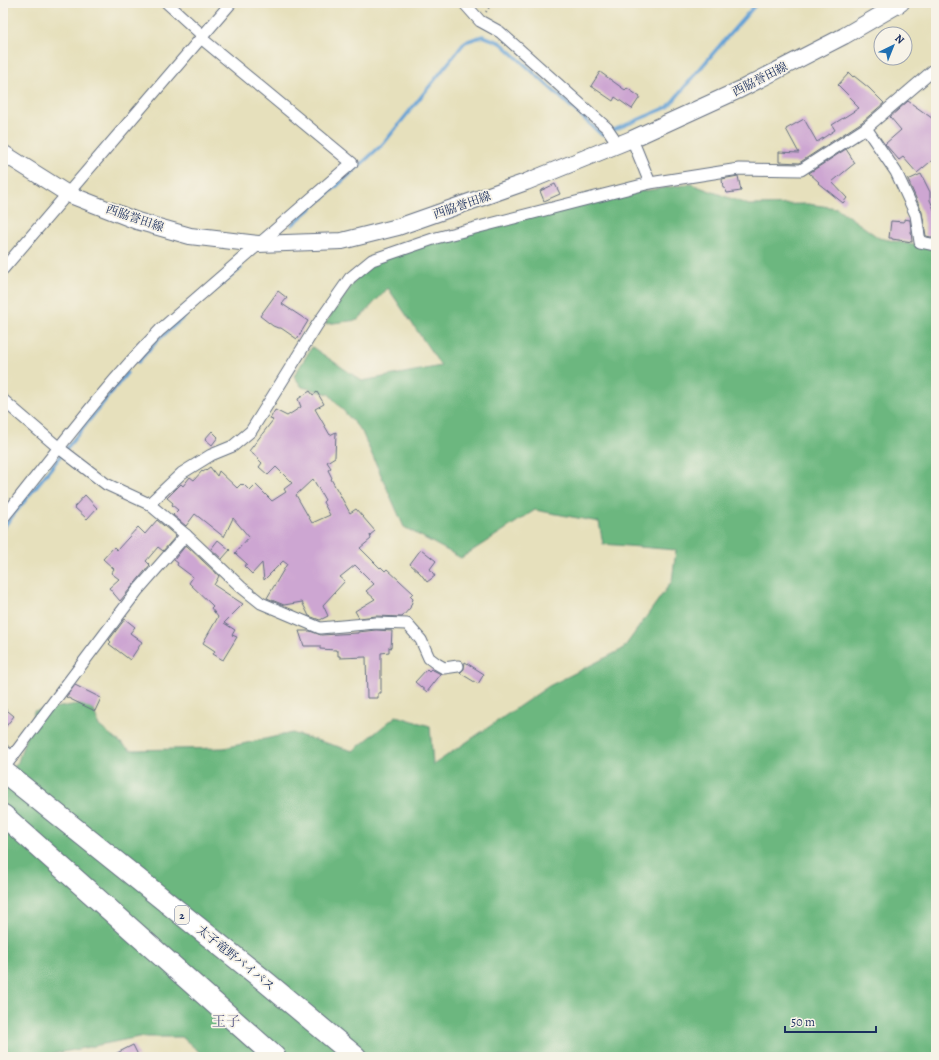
<svg xmlns="http://www.w3.org/2000/svg" width="939" height="1060" viewBox="0 0 939 1060" font-family="Alegreya,'Noto Serif JP',serif">
	<rect width="100%" height="100%" fill="#f7f3e8"/>
	<filter id="ink" filterUnits="userSpaceOnUse"><feTurbulence type="fractalNoise" baseFrequency=".025" numOctaves="2"/><feDisplacementMap in="SourceGraphic" scale="8" xChannelSelector="R" yChannelSelector="G"/><feConvolveMatrix kernelMatrix="1 2 1 2 8 2 1 2 1" color-interpolation-filters="sRGB"/></filter>
	<filter id="wash" filterUnits="userSpaceOnUse"><feTurbulence type="fractalNoise" baseFrequency=".012" numOctaves="4" result="noise"/><feDisplacementMap in="SourceGraphic" scale="16" xChannelSelector="R" yChannelSelector="G"/><feGaussianBlur stdDeviation="0.9" result="paint"/><feColorMatrix in="noise" values="0 0 0 0 0 0 0 0 0 0 0 0 0 0 0 0 0 1.4 0 .05"/><feComposite in="paint" operator="in"/></filter>
	<g filter="url(#wash)">
		<rect width="100%" height="100%" fill="#e6e0bc"/>
		<path fill="#6cb77f" stroke="#44736e" d="M691,184l58,21 59,-1 29,4 42,30 40,8 17,4v807h-731l-23,-20h-43l-101,20h-30l-5,-5v-272l15,-18 16,-51 57,-9 8,24 31,24 94,-2 68,-15 61,18 43,-35 34,10 3,39 116,-79 74,-37 49,-68 4,-31 -73,-6 -4,-22 -64,-12 -74,48 -57,-31 -42,-95 -33,-38 -27,-7 -8,-11 18,-29 50,34 79,-15 -53,-78 -30,32 -33,4 37,-54 33,-19 214,-55z"/>
		<g fill="none" stroke-linecap="round" stroke-linejoin="round">
			<g stroke="#64a1d5" stroke-width="3.5">
				<path d="M292,225l55,-48 37,-34 81,-101 18,-6 18,7 101,92 66,-28 47,-56 42,-48"/>
				<path d="M211,293l30,-25"/>
				<path d="M138,362l20,-22 27,-24"/>
				<path d="M3,528l124,-155"/>
			</g>
		</g>
		<g id="blocks">
			<g fill="#cda6d2" fill-rule="evenodd">
				<path d="M600,72l25,18 2,-2 13,9 -8,12 -17,-12 -2,4 -22,-15z"/>
				<path d="M849,73l4,4 1,-1 15,12 15,15 -22,19 -63,41 -20,-1v-10l20,1 -13,-24 18,-10 13,23 18,-12 -3,-5 27,-17 -5,-5 1,-1 -17,-17z"/>
				<path d="M908,101l28,20v36l-19,16 -14,-16 -4,3 -14,-16 16,-14 -11,-13z"/>
				<path d="M846,149l9,14 -23,19 15,16 -4,5 -25,-20 1,-1 -10,-9z"/>
				<path d="M921,174l9,18v8l6,14v24l-10,-2 -4,-24 -14,-32z"/>
				<path d="M738,176l3,15 -14,2 -2,-5h-2l-1,-9z"/>
				<path d="M555,184l5,10 -16,7 -4,-10z"/>
				<path d="M904,219l6,1 2,22 -20,-3v-1h-3l2,-17 13,1z"/>
				<path d="M278,291l9,7 -5,6 26,17 -11,18 -16,-11h-3l-5,-2 -13,-10z"/>
				<path d="M310,391l3,4 4,-3 7,12 -9,5 15,26 6,-3 -1,25 -8,5 4,6 -3,2 4,8 -1,1 19,34 6,-4 19,22 -5,4 1,4 -11,9 20,20 1,-1 4,4 2,-2 26,24 -3,3 3,3 -3,9 -8,9 -26,-1 -17,2 -4,-7 20,-12 -9,-8 8,-7 -19,-19 -15,12 5,4 -22,24 5,11 -8,4 -11,-4 -7,-14 -18,3 -17,-7 20,-34 -4,-3 -19,19 -2,-17 -10,11 -8,-8 3,-2 -12,-11 14,-16 -16,-19 -9,19 -29,-23 -9,12 -13,-11 5,-5 -6,-5 1,-2 -6,-5 14,-14 2,2 7,-9 4,3 8,-9 1,1 7,-5 7,9 2,-5 18,17 4,-4 1,1 1,-1 7,7 6,-6 16,16 14,-9 -2,-3 8,-6 -16,-16 -8,8 -9,-8 3,-4 -4,-4v-1l-9,-7 24,-31 -3,-1 5,-9 12,6 14,-9 -3,-8zM313,479l12,21 -2,2 7,13 -18,8 -16,-28z"/>
				<path d="M212,431l6,6 -6,8 -7,-6z"/>
				<path d="M85,495l12,13 -10,11 -13,-12z"/>
				<path d="M157,520l19,16 -13,15 -5,-4 -12,14 4,4 -30,36 -11,-13 10,-9 -8,-6 3,-4 -11,-10 11,-12 3,3 21,-23 7,7z"/>
				<path d="M218,540l12,10 -8,9 -11,-10z"/>
				<path d="M186,545l33,31 -5,9 29,19 -19,19 11,7 -3,5 5,2 -14,23 -10,-6 2,-3 -12,-8 15,-26 -7,-9 2,-2 -24,-23 4,-6 -16,-12 1,-2 -4,-3z"/>
				<path d="M421,549l15,12 -6,8 5,7 -8,6 -7,-9 -10,-9z"/>
				<path d="M125,619l10,8 -5,6 12,9 -12,18 -21,-16 2,-2 -2,-2z"/>
				<path d="M376,630l16,1 -1,17 -2,-1v5l-8,1v40h-3v5h-11l-1,-41 -26,1v-2h-2v-5h-2v-1l-16,-1v-3h-16l-5,-15h11l11,4 37,-2v-1z"/>
				<path d="M465,662l19,12 -6,10 -18,-11 4,-4z"/>
				<path d="M427,669l2,2 2,-2 10,5 -14,18 -12,-10z"/>
				<path d="M75,685l26,13 -6,13 -29,-14z"/>
				<path d="M3,707l11,9 -11,14z"/>
				<path d="M133,1045l6,12h-30z"/>
			</g>
		</g>
	</g>
	<g filter="url(#ink)">
		<use href="#blocks" fill-opacity="0" stroke="#626d7f" stroke-width="1"/>
		<g fill="none" stroke-linecap="round" stroke-linejoin="round">
			<defs>
				<g id="street">
					<path d="M464,3l16,18 20,11 107,96 11,16"/>
					<path d="M866,128l30,44 20,43 4,27 16,3"/>
					<path d="M632,139l18,44"/>
					<path d="M3,269l228,-266"/>
					<path d="M3,400l56,48 47,36 43,20 37,31 55,52 20,16 59,25 56,-5 31,1 14,16 8,18 8,6 7,4 14,-2"/>
					<path d="M149,504l33,-31 29,-18 22,-9 18,-15 66,-106 33,-47 22,-18 64,-22 214,-55 89,-14 62,1 65,-42 70,-60"/>
					<path d="M3,518c51,-63 100,-130 157,-188l192,-167 -151,-125 1,-3 -35,-32"/>
					<path d="M3,750l9,7"/>
					<path d="M3,769l134,-178 49,-56"/>
				</g>
				<path id="secondary" d="M3,153l65,41 69,27 53,15 68,8 84,-3 56,-14 128,-45 106,-43 107,-49 105,-54 57,-33"/>
				<g id="highway">
					<path d="M3,771l263,211 90,75"/>
					<path d="M3,815l272,242"/>
				</g>
			</defs>
			<use href="#street" stroke="#626d7f" stroke-width="13"/>
			<use href="#secondary" stroke="#626d7f" stroke-width="18"/>
			<use href="#highway" stroke="#626d7f" stroke-width="23"/>
			<path stroke="#626d7f" stroke-width="2" stroke-dasharray="1 3" stroke-linecap="butt" d="M486,12l6,-9"/>
			<use href="#street" stroke="#fff" stroke-width="11"/>
			<use href="#secondary" stroke="#fff" stroke-width="16"/>
			<use href="#highway" stroke="#fff" stroke-width="21"/>
		</g>
	</g>
	<g text-anchor="middle" stroke-width="3.5" stroke-linejoin="round" paint-order="stroke">
		<rect fill="#f7f3e8" stroke="#5d6a87" stroke-width="1" x="175" y="906" width="14" height="18" rx="3"/>
		<g font-size="11" font-weight="bold" fill="#1b2f5e">
			<text x="182" y="919">2</text>
		</g>
		<g font-size="12" fill="#1b2f5e" stroke="#f7f3e8">
			<text transform="translate(760 79) rotate(-27)" y="4">西脇誉田線</text>
			<text transform="translate(462 205) rotate(-19)" y="4">西脇誉田線</text>
			<text transform="translate(135 218) rotate(19)" y="4">西脇誉田線</text>
			<text transform="translate(236 958) rotate(39)" y="4">太子竜野バイパス</text>
		</g>
		<g font-size="14" fill="#595987" stroke="#f7f3e8">
			<text x="226" y="1026">王子</text>
		</g>
	</g>
	<rect width="939" height="1060" fill="none" stroke="#f7f3e8" stroke-width="16"/>
	<g transform="translate(893 46) rotate(43)"><circle r="19" fill="#f7f3e8" stroke="#9fa5b1"/>
	<path d="M0-3L7 15L0 10L-7 15Z" fill="#1f6fb2"/>
	<text y="-6" font-size="11" font-weight="bold" text-anchor="middle" fill="#1b2f5e">N</text>
	</g>
	<path d="M785 1026v6h91v-6" fill="none" stroke="#1b2f5e" stroke-width="2"/>
	<text x="791" y="1026" font-size="12" fill="#1b2f5e" stroke="#f7f3e8" stroke-width="3" paint-order="stroke">50 m</text>
</svg>
